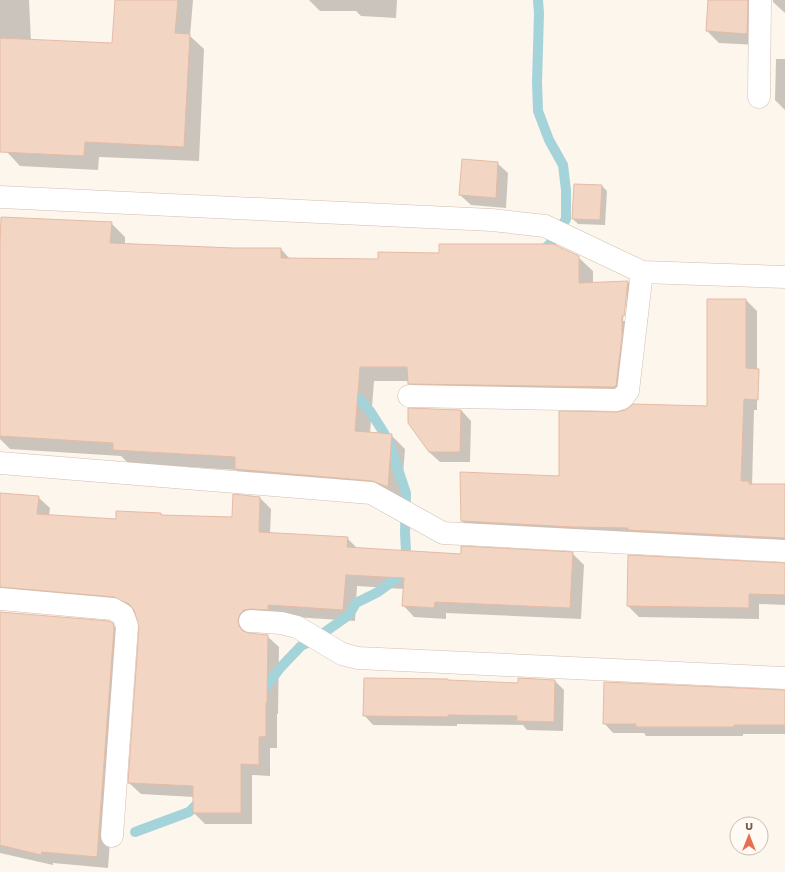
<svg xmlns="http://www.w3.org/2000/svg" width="785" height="872" viewBox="0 0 785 872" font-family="Poppins,sans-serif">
	<rect width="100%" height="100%" fill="#fdf6ec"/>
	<g fill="#0003" fill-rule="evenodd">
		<path d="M0,0h29l2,41 82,4 17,-45h63l-3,36 14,13 -5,112 -100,-4 -1,13 -78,-4 -14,-15 -6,-107z"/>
		<path d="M309,0h88l-1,18 -35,-2 -5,-5h-36z"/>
		<path d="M709,0h58l-9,45 -39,-2 -12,-12z"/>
		<path d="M773,0h12v13l-12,-11z"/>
		<path d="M776,59h9v51l-10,-10z"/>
		<path d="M497,163l11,10 -2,35 -35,-3 -11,-10z"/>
		<path d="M602,186l5,5 -2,34 -27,-1 -5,-5z"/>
		<path d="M111,223l14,14v7l109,5h47l9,10 89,1 199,-3 15,14v13l35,-2 14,14 -12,104 -207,-2 -14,-15v-2h-35l-4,52 21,2 14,14 -4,51 -151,-17 -14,-13 -108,-7 -7,-7 -111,-7 -10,-10v-174zM625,295h2l-2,26h-2z"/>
		<path d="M746,300l11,11v99h-3l-2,77 33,1v60l-312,-16 -11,-11 98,-44 56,-64 92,-6z"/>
		<path d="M461,410l10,11 -1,41h-30l-11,-10z"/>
		<path d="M0,494l38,3 12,11 -1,8 68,5 44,-7 2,2 70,2 27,-20 11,11 -1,25 77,4 10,10 105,7 110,-2 12,12 -3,54 -135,-6v6l-32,-2 -11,-12 1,-16 -47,-3 -2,35 -76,-5 -28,9 -2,9 18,2 12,11 -1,67h-1v34h-7v28l-18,-1v49h-47l-11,-11v-16l-53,-3 -12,-11 11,-156 -4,-14 -10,-5 -126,-2z"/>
		<path d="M785,564v41l-26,-1v15l-120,-2 -11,-11z"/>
		<path d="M0,613l112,11 12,12 1,4 -17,228 -55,-5v2l-53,-12z"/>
		<path d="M448,680l1,1 70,3 36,-3 9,9 -1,41 -36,-1 -4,-5 -66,-1v2l-84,-1 -9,-10z"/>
		<path d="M785,691v43h-42v2h-97l-2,-3h-31l-9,-10z"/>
	</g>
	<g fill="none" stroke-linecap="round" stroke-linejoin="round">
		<g stroke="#a5d3da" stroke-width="10">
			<path d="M538,0l1,13 -2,69 1,29 11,29 14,25 3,25v29l-15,24 -11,10"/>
			<path d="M260,694l21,-27 20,-21 14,-7 34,-24 7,-12 22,-11 29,-21 -2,-38 1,-40 -15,-45 -7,-15 -14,-22 -21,-23"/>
			<path d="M135,832l54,-20 13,-13"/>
		</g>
	</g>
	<g fill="#f3d5c3" stroke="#e6bba3">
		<path d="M115,0h63l-3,33 15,1 -6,113 -99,-5 -1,14 -84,-4v-114l112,5z"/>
		<path d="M708,0h40l-1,34 -41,-3z"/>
		<path d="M462,159l36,3 -2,36 -37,-3z"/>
		<path d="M574,184l28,1 -2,35 -28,-1z"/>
		<path d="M1,217l111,5 -2,21 124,5h47v10l97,1v-7l61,1v-9h114l26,12v27l49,-2 -4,35h-2v21l-6,49 -2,1 -206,-3 -1,-17h-47l-5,64 37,3 -4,53 -16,-6 -137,-12v-12l-122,-7v-7l-113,-7v-192z"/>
		<path d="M707,299h39v69l13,1 -1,31 -14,-1 -3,82h8v3h36v54l-157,-8v-2l-54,-1 -113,-6 -1,-49 99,4v-65l57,1 10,-2 7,-6 74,2z"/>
		<path d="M408,408l53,2 -1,42h-31l-21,-29z"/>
		<path d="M0,493l39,3 -2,18 79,5v-8l45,2v2l71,2 1,-23 27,3 -1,35 89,5 -1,10 114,7v-8l112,6 -3,56 -135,-6 -1,6 -32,-2 2,-28 -58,-3 -3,35 -75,-5v5l-17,-1 -7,1 -4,4 -2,6 1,6 4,5 6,2 19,2 -1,68h-1v33l-7,1v28l-18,-1v49h-48v-27l-65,-3 11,-156 -5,-17 -5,-6 -15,-7 -114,-10z"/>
		<path d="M628,555l157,8v32l-36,-1v14l-122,-2z"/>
		<path d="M0,612l109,9 4,2 1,5 -17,229 -55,-5 -1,3 -41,-10z"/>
		<path d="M364,678l84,1v1l70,3v-5l37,2 -1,42 -37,-1v-5l-69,-1v2l-85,-1z"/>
		<path d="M604,682l181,8v35h-51v2h-98v-3h-33z"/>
	</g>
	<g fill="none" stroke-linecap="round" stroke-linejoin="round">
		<defs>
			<g id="minor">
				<path d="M759,97l1,-97"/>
				<path d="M0,197l492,23 53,6 97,46 143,5"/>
				<path d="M409,396l207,4 6,-2 6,-7 14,-119"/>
				<path d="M0,463l371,30 72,40 342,18"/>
				<path d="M0,599l113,10 10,6 4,11 -15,210"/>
				<path d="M250,621l31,2 16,4 45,27 16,4 427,20"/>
			</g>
		</defs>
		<use href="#minor" stroke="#d1beb0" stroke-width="23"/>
		<use href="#minor" stroke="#fff" stroke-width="22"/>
	</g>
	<g transform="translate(749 836)"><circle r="19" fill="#fffaf3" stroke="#cabbb1"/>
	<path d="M0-3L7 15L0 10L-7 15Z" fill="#e76f51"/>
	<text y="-6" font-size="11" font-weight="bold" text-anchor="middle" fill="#7a5c4d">U</text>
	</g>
</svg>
